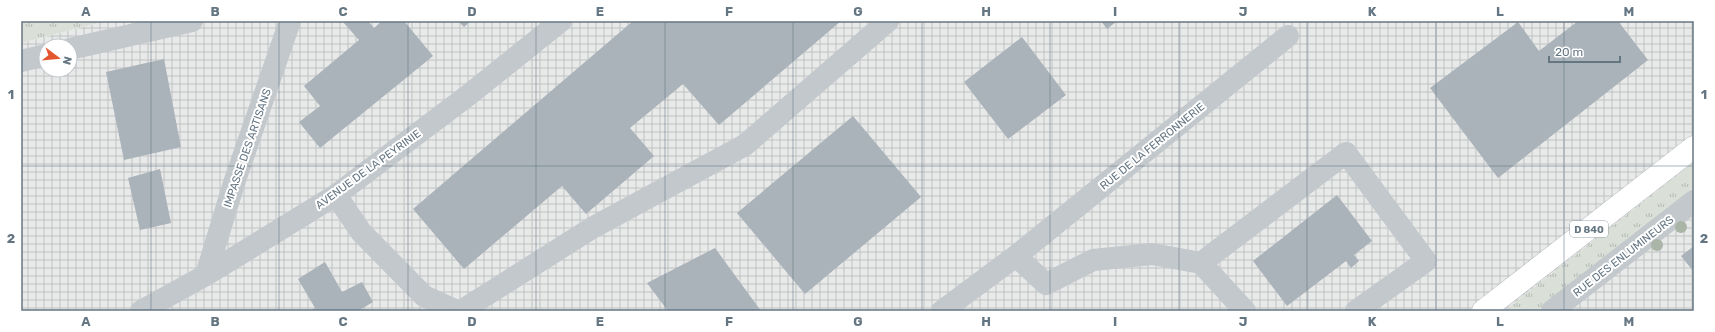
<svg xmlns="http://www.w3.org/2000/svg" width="1715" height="332" viewBox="0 0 1715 332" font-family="Rubik,sans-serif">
	<defs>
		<pattern id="industrial-grid" width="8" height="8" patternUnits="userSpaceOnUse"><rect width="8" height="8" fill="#e8e9e9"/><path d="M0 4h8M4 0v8" fill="none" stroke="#c0c1c2"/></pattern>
		<pattern id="grass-tufts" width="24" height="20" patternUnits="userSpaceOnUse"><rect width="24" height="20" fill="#dadfd7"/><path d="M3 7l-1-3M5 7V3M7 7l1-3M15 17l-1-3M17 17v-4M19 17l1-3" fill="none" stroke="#b4b9b4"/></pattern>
	</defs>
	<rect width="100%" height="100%" fill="#fafaf8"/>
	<path fill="url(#industrial-grid)" fill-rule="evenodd" d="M106,21h1588v290h-1673v-268zM46,46h24v24h-24z"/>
	<g fill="url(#grass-tufts)">
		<path d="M21,21h85l-85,22z"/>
		<path d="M1694,162v29l-154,120h-36z"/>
	</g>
	<g fill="#aab3b9">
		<path d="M344,21h24l6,7 8,-7h22l29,35 -113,92 -21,-26 21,-16 -16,-20 55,-46 -16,-18z"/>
		<path d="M458,21h13l-7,6z"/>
		<path d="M633,21h208l-122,104 -36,-41 -53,44 24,28 -68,58 -24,-28 -98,83 -51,-60z"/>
		<path d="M1101,21h16l-10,8z"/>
		<path d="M1578,21h40l30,39 -150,118 -68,-90 88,-66 21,29z"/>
		<path d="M1022,37l44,58 -58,44 -44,-57z"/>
		<path d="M164,59l17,88 -57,13 -18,-88z"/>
		<path d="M853,116l68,81 -116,97 -68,-81z"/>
		<path d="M160,169l11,54 -31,7 -12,-52z"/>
		<path d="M1337,195l35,46 -18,14 5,6 -8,7 -5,-7 -59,45 -34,-45z"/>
		<path d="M1694,246v26l-13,-16z"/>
		<path d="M715,248l46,63h-93l-21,-28z"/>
		<path d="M325,262l17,30 20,-10 11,20 -15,9h-49l6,-3 -17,-29z"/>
	</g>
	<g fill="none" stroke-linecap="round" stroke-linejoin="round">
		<defs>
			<path id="major" d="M1483,311l211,-164"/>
		</defs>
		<use href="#major" stroke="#b5babe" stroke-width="23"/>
		<g stroke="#c3c8cc" stroke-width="22">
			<path d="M70,49l122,-28"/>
			<path d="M21,61l25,-6"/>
			<path d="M336,195l25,37 63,64 33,15"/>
			<path d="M1016,256l272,-220"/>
			<path d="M1201,263l145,-110 80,108 -70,50"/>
			<path d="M206,275l29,-95 55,-159"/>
			<path d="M141,311l65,-36 130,-80 130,-98 95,-76"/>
			<path d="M461,311l131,-83 153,-83 143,-124"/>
			<path d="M942,311l74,-55 30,28 47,-24 59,-6 49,9 44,48"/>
			<path d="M1552,311l142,-110"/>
		</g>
		<use href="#major" stroke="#fff" stroke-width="22"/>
	</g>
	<g fill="#aab4a7">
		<circle cx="1681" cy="227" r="6"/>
		<circle cx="1657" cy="245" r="6"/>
	</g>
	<path fill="none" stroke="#657683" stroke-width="1" stroke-opacity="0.55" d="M151,21v290M279,21v290M408,21v290M536,21v290M665,21v290M793,21v290M922,21v290M1050,21v290M1179,21v290M1307,21v290M1436,21v290M1564,21v290M21,166h1673"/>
	<g text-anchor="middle" stroke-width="4" stroke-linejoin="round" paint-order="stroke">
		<rect fill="#fff" stroke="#939fa8" stroke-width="1" x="1570" y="221" width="38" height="16" rx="3"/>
		<g font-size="10" font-weight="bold" fill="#657683">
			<text x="1589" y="233">D 840</text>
		</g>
		<g font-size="11" fill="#657683" stroke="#fff">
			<text transform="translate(1152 146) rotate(-39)" y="4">RUE DE LA FERRONNERIE</text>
			<text transform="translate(247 148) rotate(-71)" y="4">IMPASSE DES ARTISANS</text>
			<text transform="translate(368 169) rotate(-36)" y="4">AVENUE DE LA PEYRINIE</text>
			<text transform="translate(1623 256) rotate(-38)" y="4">RUE DES ENLUMINEURS</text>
		</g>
	</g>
	<rect width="1715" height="332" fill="none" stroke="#ffffff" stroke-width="44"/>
	<g transform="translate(58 58) rotate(106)"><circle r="19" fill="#ffffff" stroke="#c1c8cd"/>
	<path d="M0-3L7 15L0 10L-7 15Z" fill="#e4572e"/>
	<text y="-6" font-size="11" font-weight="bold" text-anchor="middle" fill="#657683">N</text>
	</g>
	<path d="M1549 56v6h71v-6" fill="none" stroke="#657683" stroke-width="2"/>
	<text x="1555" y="56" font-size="12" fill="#657683" stroke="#ffffff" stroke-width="3" paint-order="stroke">20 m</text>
	<rect x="22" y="22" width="1671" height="288" fill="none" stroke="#657683" stroke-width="1.5"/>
	<g font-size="13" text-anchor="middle" font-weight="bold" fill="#657683">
		<text x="86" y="16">A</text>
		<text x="215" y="16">B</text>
		<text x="343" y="16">C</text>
		<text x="472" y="16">D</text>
		<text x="600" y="16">E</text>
		<text x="729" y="16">F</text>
		<text x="858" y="16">G</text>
		<text x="986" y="16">H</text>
		<text x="1115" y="16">I</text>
		<text x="1243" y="16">J</text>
		<text x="1372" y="16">K</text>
		<text x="1500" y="16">L</text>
		<text x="1629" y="16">M</text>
		<text x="11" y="99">1</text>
		<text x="1704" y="99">1</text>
		<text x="11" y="243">2</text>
		<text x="1704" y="243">2</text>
		<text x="86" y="326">A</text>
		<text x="215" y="326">B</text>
		<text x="343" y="326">C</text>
		<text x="472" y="326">D</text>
		<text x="600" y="326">E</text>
		<text x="729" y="326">F</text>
		<text x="858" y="326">G</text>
		<text x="986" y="326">H</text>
		<text x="1115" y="326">I</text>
		<text x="1243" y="326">J</text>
		<text x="1372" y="326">K</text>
		<text x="1500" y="326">L</text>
		<text x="1629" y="326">M</text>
	</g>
</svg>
